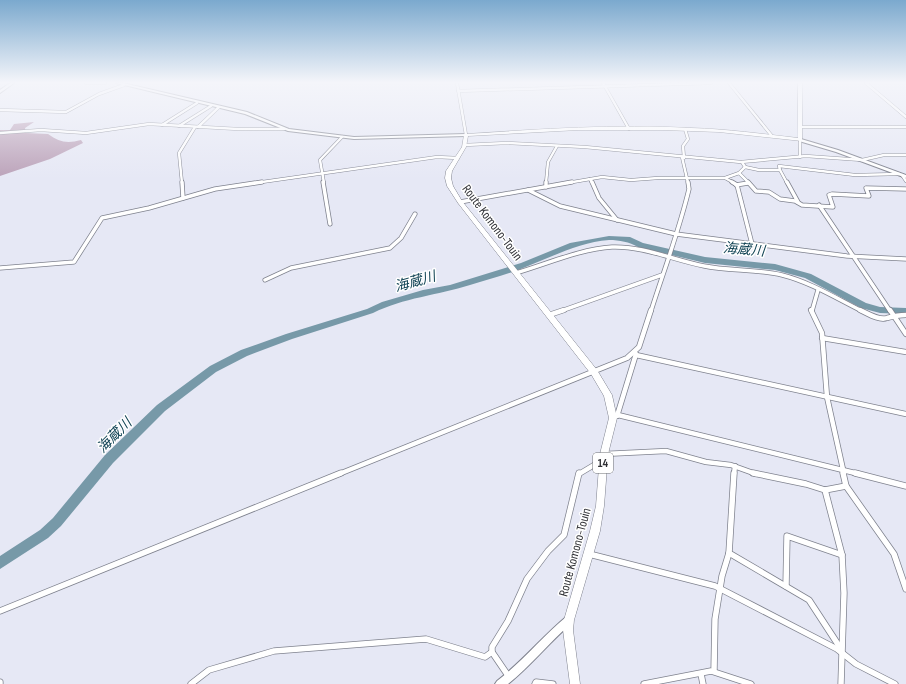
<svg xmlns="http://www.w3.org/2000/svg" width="906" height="684" viewBox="0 0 906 684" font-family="'Sofia Sans Condensed','Noto Sans JP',sans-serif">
	<rect width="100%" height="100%" fill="#e6e8f5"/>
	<path fill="#bba2b9" d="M34,122l-9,6 1,5 22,1c11,8 19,10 33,6l2,3 -33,16 -50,17v-46h10l4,-6z"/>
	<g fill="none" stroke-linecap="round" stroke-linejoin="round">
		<path fill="#7799a8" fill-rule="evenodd" d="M609,236l21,1 13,6 62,14 70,7 36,10 55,29 14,4 26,1v6l-26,-1 -19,-5 -56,-30 -30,-8 -70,-7 -67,-16c-9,-5 -18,-7 -29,-7 -29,2 -55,16 -81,26 -19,8 -39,13 -58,19 -32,10 -67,13 -97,28l-81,26 -45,17 -31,16 -51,39 -52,52 -52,63 -13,12 -48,31v-13l40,-26 13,-12 52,-63 52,-50 53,-39 31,-16 45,-16 81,-25 15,-7 41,-12 27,-5 71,-22 49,-20z"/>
		<defs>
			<g id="minor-far3">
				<path d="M86,83h19"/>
				<path d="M457,83l9,52"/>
				<path d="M603,83l26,46"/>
				<path d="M729,83l43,53"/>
				<path d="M866,83l40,34"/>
				<path d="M458,91l253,-8"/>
				<path d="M0,110l66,2 33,-18 25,-9"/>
				<path d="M162,125l35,-22"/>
				<path d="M179,126l32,-20"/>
				<path d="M198,127l21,-20"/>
				<path d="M800,127h106"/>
				<path d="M0,133l41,-3 45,3 63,-9 89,5h46"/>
				<path d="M800,140v17"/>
				<path d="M465,145l41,-2 79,4 156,15 65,-6 56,4 22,-5h22"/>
				<path d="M682,157l6,26"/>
				<path d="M684,158l-1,-12 5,-7 -3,-10"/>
				<path d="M745,167l14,3h21l-1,-4 76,9 44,-1"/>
				<path d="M780,170l7,13"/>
				<path d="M739,173l10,10"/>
				<path d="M902,175l4,6"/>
				<path d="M725,178l9,5"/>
				<path d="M590,179l2,4"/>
				<path d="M182,183l-3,-30 16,-26"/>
				<path d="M255,183l182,-26 21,1"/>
				<path d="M324,183l-4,-23 22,-23"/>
				<path d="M546,183l2,-21 9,-16"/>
				<path d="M567,183l35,-6 29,3 27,-2h67l14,-5 6,-6 -3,-5"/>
			</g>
			<g id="minor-far2">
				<path d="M182,182l1,16"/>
				<path d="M323,182l7,42"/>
				<path d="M592,182l7,16 18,22"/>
				<path d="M732,182l5,3 15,59"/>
				<path d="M748,182l8,9 13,1 11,7 15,2 7,4 31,2 -4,-12 3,-1 37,2 -3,-8 40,1"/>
				<path d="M787,182l11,20"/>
				<path d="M736,185l12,-2"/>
				<path d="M546,187v-5"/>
				<path d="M528,190l32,16 116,28 171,22 59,3"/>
				<path d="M460,202l112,-20"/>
				<path d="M819,205l71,106"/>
				<path d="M0,268l74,-6 28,-44 47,-10 66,-19 47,-7"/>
				<path d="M516,273c31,-9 64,-24 96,-26 32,-1 61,13 92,19 25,5 53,3 78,9 28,7 54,23 80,36"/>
				<path d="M265,280l26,-12 99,-20 11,-10 14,-24"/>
				<path d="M561,311l101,-36"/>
				<path d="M651,311c13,-41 28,-80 38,-122l-1,-7"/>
				<path d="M812,311l6,-21"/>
			</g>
			<g id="minor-far1">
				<path d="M811,310l11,23 5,64 17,77"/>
				<path d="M860,310c7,3 19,11 27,8 7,-2 11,-3 19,-3"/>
				<path d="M890,310l16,24"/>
				<path d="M549,315l15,-5"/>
				<path d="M822,338l84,14"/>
				<path d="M636,355l270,59"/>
				<path d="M618,415l241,59"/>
				<path d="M617,416l19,-62"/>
				<path d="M604,454l62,-3 40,11 25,3 25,9"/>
				<path d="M339,474l288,-116 12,-11 12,-37"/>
				<path d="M579,474l25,-15"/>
				<path d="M734,474l1,-8"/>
			</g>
			<g id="minor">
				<path d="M753,473l53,11 19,6 21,-4"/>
				<path d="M843,473l3,13 48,68 12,35"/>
				<path d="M855,473l51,13"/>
				<path d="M825,490l17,65 2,38 -3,91"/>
				<path d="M729,553l80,47 32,49"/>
				<path d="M589,554l126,32 122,63 19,15 39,20"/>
				<path d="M786,586l1,-50 55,19"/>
				<path d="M0,611l341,-138"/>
				<path d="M714,671l1,-52 7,-43 7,-23 5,-80"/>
				<path d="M701,674l2,10"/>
				<path d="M509,677l-17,-25v-5l16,-26 19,-42 21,-28 16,-16 15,-62"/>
				<path d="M0,682v2"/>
				<path d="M191,684l18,-14 65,-19 152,-12 59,18 7,-5"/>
				<path d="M535,684l1,-2 17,2"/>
				<path d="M644,684l67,-13 40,13"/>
			</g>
			<g id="secondary">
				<path d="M10,83h4l-14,10v-3z"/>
				<path d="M116,83h7l124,29 42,17 65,8 112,-3 2,1 -2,1 -112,3 -66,-8 -43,-17z"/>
				<path d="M799,139h2l37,11 68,25v3l-70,-26 -37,-11z"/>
				<path d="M569,616l3,1 1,3 -1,3c-23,19 -41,43 -64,61h-13l2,-3c25,-19 45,-44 69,-64z"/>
			</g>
			<path id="primary" d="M798,83h4v58l-83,-9 -56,-2h-85l-110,6 -2,11 -14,24 -1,7 2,8 9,15 135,169 15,25 5,23 -9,36 -4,52 -4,25 -26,89 -1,10 7,54h-10l-7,-54 1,-10 26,-89 6,-25 4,-52 9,-36 -5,-22 -13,-22 -133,-171 -11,-17 -2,-8 1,-7 16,-24 2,-12 2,-1c75,-5 150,-10 225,-6 36,1 71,6 107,10z"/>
		</defs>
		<use href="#minor-far3" stroke="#7f828e" stroke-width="3.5"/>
		<use href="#minor-far2" stroke="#7f828e" stroke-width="5"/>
		<use href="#minor-far1" stroke="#7f828e" stroke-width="6"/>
		<use href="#minor" stroke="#7f828e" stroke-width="7"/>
		<use href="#secondary" stroke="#7f828e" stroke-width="2"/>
		<use href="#primary" stroke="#7f828e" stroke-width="1"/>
		<use href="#minor-far3" stroke="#fff" stroke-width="2.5"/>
		<use href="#minor-far2" stroke="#fff" stroke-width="3.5"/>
		<use href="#minor-far1" stroke="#fff" stroke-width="4.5"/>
		<use href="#minor" stroke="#fff" stroke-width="5.5"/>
		<use href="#secondary" fill="#fff" fill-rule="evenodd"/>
		<use href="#primary" fill="#fff" fill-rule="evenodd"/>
	</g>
	<linearGradient id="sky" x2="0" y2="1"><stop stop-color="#7ba9ce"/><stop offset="0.46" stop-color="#f4f5fa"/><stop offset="1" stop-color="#f4f5fa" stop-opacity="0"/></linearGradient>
	<rect width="906" height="179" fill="url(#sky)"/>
	<g text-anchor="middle" stroke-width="3" stroke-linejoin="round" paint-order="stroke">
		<rect fill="#fff" stroke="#6d6e72" stroke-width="1" x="593" y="453" width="20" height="20" rx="3"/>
		<g font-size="12" font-weight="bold" fill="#2f3035">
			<text x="603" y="467">14</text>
		</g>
		<g font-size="13" fill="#2f3035" stroke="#fff">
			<text transform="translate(493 222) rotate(53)" y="5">Route Komono-Touin</text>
			<text transform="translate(574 552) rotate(-75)" y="5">Route Komono-Touin</text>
		</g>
		<g font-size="14" font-style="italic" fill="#134556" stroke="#fff">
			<text transform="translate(744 249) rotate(5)" y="5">海蔵川</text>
			<text transform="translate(415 281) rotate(-16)" y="5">海蔵川</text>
			<text transform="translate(114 435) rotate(-45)" y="5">海蔵川</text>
		</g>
	</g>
</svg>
